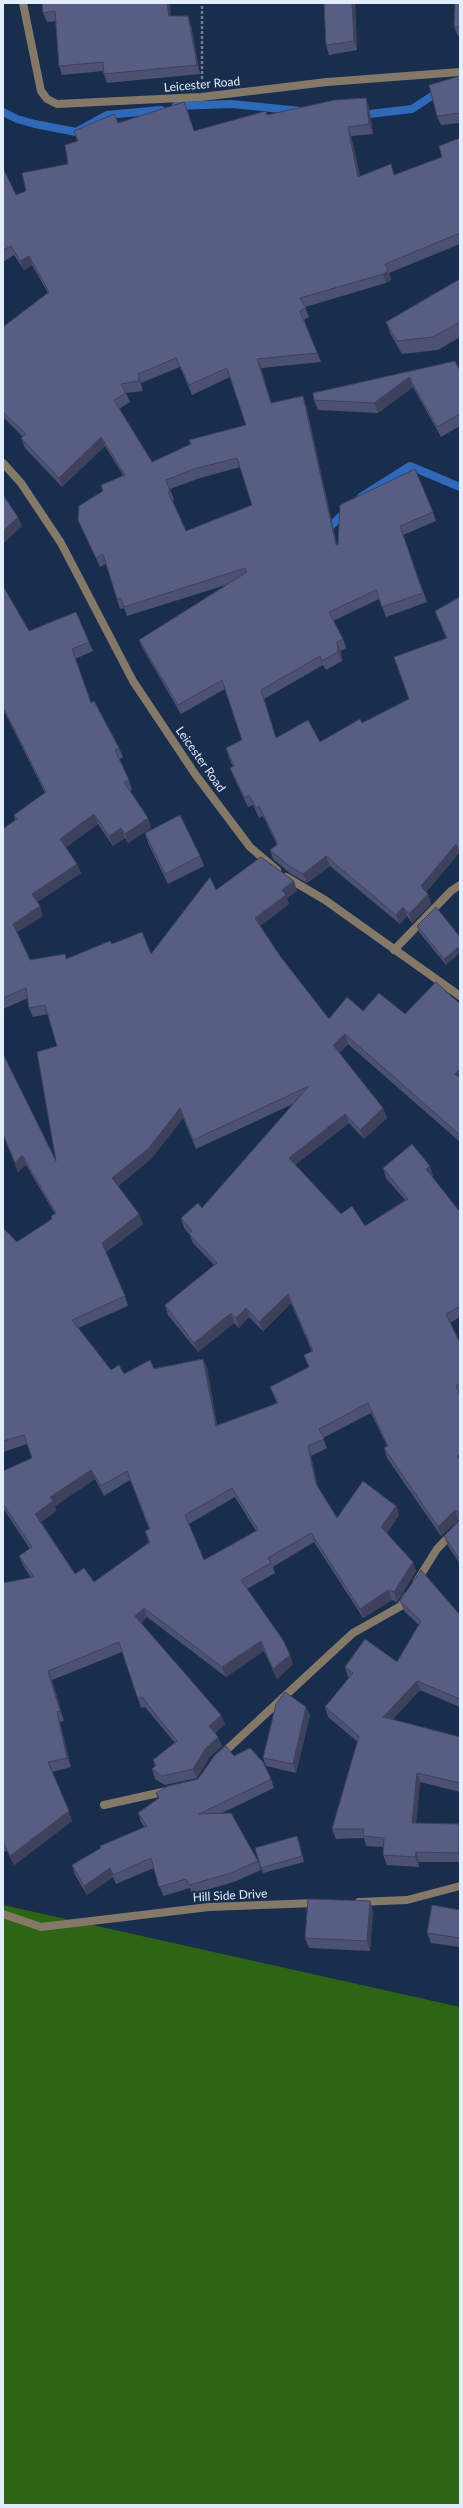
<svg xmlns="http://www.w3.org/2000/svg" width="463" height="2508" viewBox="0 0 463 2508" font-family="Lato,sans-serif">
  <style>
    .green { fill: #2d6515 }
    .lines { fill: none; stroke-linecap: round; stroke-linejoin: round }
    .stream { stroke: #3068ba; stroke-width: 8 }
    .path { stroke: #6b7c94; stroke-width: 2.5; stroke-dasharray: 3 2; stroke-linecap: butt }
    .street { stroke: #847969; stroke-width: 8 }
    .wall { fill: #4c5072; fill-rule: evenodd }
    .shaded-wall { fill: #3e415c }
    .building { fill: #585d84; stroke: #3e415c; fill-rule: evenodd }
    .labels { text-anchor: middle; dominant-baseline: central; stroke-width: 4; stroke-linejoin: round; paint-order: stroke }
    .street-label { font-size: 12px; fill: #e2edfd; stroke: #192e4c }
  </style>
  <rect width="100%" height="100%" fill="#192e4c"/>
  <path class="green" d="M3 1905 460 2007V2505H3Z"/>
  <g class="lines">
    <g class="stream">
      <path d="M176 106 232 104 300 111"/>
      <path d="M3 112 17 119 35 124 76 132 107 115 161 110"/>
      <path d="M361 115 412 109 441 90"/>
      <path d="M361 497 410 466 460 487"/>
      <path d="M325 532 347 510"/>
    </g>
    <path class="path" d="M202 79V3"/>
    <g class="street">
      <path d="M23 3 41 91 47 99 57 104 201 97 327 82 460 72"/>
      <path d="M3 463 21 483 61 543 133 681 195 774 250 847 277 870"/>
      <path d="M286 877 325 900 460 996"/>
      <path d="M394 950 451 891 460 885"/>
      <path d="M417 1581 437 1549 460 1525"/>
      <path d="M221 1755 353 1633 401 1606 407 1596"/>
      <path d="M104 1805 167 1791"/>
      <path d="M359 1902 407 1900 460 1886"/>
      <path d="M3 1914 41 1927 209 1907 317 1903"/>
    </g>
  </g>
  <g class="wall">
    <path d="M42 3 171 16 191 25 200 74 107 83 103 71 62 75 59 66 56 21 47 22 43 13Z"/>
    <path d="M355 3 357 50 329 55 326 45Z"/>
    <path d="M460 3V36H458L454 27Z"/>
    <path d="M460 76V123L441 125 437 116Z"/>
    <path d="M366 98 369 107 373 134 351 136 360 176 394 175 442 157 460 138V244L389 273 391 280 386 283 305 307 309 317 304 320 321 362 261 368 271 403 306 405 337 545 433 512 436 521 403 535 427 602 386 617 379 599 333 621 343 639 346 648 341 651 342 661 326 670 323 665 264 699 276 738 320 742 362 723 409 699 446 638 435 611 460 597V855L459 853 426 892 428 894 431 904 412 923 407 916 400 924 330 866 307 883 291 874 273 859 270 850 277 845 263 816 259 818 253 805 248 807 234 778 230 768 233 767 229 758 226 748 242 740 225 689 181 714 143 649 139 640 229 584 127 616 124 608 120 609 106 564 100 567 82 529 78 520 103 491 123 475 105 446 62 487 25 448 21 438 23 437 3 417V327L48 293 32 265 24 270 14 255 3 262V168L16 195 26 191 68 164 77 141 74 131 188 111 194 131 268 115ZM180 367 192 395 230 377 246 425 152 462 119 409 130 402 126 393 143 391 141 383ZM240 467 252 505 186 531 173 501 174 500 170 489 197 479Z"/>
    <path d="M460 279V337L438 350 402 354 391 335 386 322Z"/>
    <path d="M460 371V426L441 437 413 387 378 413 318 410 314 400 313 393Z"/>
    <path d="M3 586 29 631 89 642 93 651 75 659 91 703 119 748 123 757 119 760 129 780 132 790 129 791 148 818 151 828 128 843 125 838 113 846 98 824 66 847 77 864 81 873 37 902 43 916 17 932 30 960 67 959 112 944 151 954 216 890 297 891 287 898 289 904 260 926 280 956 329 1019 363 1011 405 1014 460 1004V1142L348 1044 339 1053 383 1108 387 1118 364 1139 349 1123 295 1165 341 1214 365 1226 405 1200 386 1178 383 1168 430 1166 433 1176 432 1177 460 1212V1317L450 1323 460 1343V1564L448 1546 444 1536 459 1520H458L441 1536 387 1458 384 1448 387 1446 371 1413 323 1438 327 1448 311 1456 318 1487 337 1518 396 1506 399 1515 387 1533 416 1571 397 1602 392 1600 363 1618 314 1542 273 1567 275 1573 247 1589 293 1664 277 1679 264 1651 226 1677 147 1617 141 1623 225 1724 215 1733 222 1746 209 1758 197 1778 165 1785 155 1779 152 1769 155 1767 153 1760 175 1743 145 1707 141 1708 122 1652 52 1680 64 1721 60 1722 71 1767 52 1772 72 1821 14 1865 7 1851 3 1852V1583L31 1578 23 1565 19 1556 30 1549 3 1508V1471L32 1458 27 1444 3 1452V1228L17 1242 52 1219 51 1216 55 1214 26 1165 18 1172 3 1134V1054L56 1161 57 1046 48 1014 33 1017 29 1008 28 998 3 1009V829L15 820 14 815 45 793 3 709ZM293 1104 202 1208 181 1218 184 1228 189 1234 193 1243 214 1265 165 1305 168 1315 198 1352 234 1323 239 1328 249 1317 263 1331 291 1303 312 1352 304 1355 309 1367 270 1387 277 1403 217 1425 207 1368 203 1359 124 1374 111 1370 78 1328 128 1306 125 1296 106 1252 143 1224 118 1186 151 1159 183 1118 196 1149ZM95 1479 104 1496 130 1480 149 1529 145 1531 149 1543 94 1582 75 1574 41 1522 56 1511 55 1506ZM235 1497 256 1531 204 1560 189 1524Z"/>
    <path d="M145 833 200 856 204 866 168 884 148 843Z"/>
    <path d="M417 926 460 937 446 965 419 932Z"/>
    <path d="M400 1601 460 1615V1707L420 1690 392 1720 460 1737V1792L420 1782 416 1823 459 1824 460 1827V1862H419V1867L387 1865 383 1855V1847L366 1846 364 1838 336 1839 332 1829 358 1742 328 1717 325 1707 349 1678 348 1677 345 1667 397 1662 419 1625 404 1611Z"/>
    <path d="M306 1707 310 1715 296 1773 266 1766 263 1758Z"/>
    <path d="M234 1756 271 1779 274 1788 222 1813 258 1861 261 1870 234 1882 192 1894 190 1888 163 1896 154 1868 116 1884 113 1877 87 1895 75 1875 72 1865 101 1848 144 1827 141 1822 138 1813 158 1799 156 1793 198 1779Z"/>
    <path d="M299 1841 304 1862 263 1873 261 1868Z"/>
    <path d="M460 1910V1947L431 1943 427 1933Z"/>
    <path d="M373 1911 370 1951 309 1948 305 1938Z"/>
  </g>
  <g class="shaded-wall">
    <path d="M167 3H170L172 26 169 16Z"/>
    <path d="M352 3H355L357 50 354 41Z"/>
    <path d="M188 16 191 25 200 74 197 65Z"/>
    <path d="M366 98 369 107 373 134 369 124Z"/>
    <path d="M348 127 351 136 362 186 358 177Z"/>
    <path d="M29 256 32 265 24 270 20 261Z"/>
    <path d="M385 264 391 280 386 283 383 274Z"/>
    <path d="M257 359 261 368 274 412 271 403Z"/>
    <path d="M138 374 141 383 143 391 139 381Z"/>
    <path d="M409 377 413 387 378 413 374 403Z"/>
    <path d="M303 396 306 405 339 554 336 545Z"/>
    <path d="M101 437 105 446 62 487 59 478Z"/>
    <path d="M18 517 22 526 3 544V531Z"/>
    <path d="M337 642 341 651 342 661 338 652Z"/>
    <path d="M94 814 98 824 64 848 60 839Z"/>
    <path d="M148 818 151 828 128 843 125 834Z"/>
    <path d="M121 828 125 838 113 846 109 836Z"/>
    <path d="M456 844 459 853 424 895 421 886Z"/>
    <path d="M326 856 330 866 307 883 303 874Z"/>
    <path d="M77 864 81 873 36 903 32 894Z"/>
    <path d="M294 881 297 891 287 898 289 904 258 928 255 918 282 890Z"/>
    <path d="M428 894 431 904 412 923 409 914Z"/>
    <path d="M40 906 43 916 16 933 13 924Z"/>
    <path d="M403 907 407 916 400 924 396 915Z"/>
    <path d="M460 946V953L446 965 444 959Z"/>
    <path d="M345 1034 348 1044 336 1055 333 1045Z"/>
    <path d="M460 1069V1082L455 1074Z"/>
    <path d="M180 1108 183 1118 151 1159 116 1188 112 1178Z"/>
    <path d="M383 1108 387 1118 364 1139 360 1130Z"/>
    <path d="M345 1114 349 1123 292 1167 289 1158Z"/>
    <path d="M22 1155 26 1165 18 1172 15 1163Z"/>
    <path d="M430 1166 433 1176 429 1179 426 1169Z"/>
    <path d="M139 1214 143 1224 105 1252 102 1243Z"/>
    <path d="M288 1294 291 1303 263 1331 259 1322Z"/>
    <path d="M246 1308 249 1317 239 1328 236 1318Z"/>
    <path d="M231 1313 234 1323 198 1352 194 1343Z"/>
    <path d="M203 1359 207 1368 219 1435 216 1426Z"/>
    <path d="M308 1446 311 1456 319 1493 316 1484Z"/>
    <path d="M460 1454V1463L457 1456Z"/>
    <path d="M91 1470 95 1479 55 1506 56 1511 39 1523 35 1514 50 1497Z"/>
    <path d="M396 1506 399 1515 385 1536 381 1527Z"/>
    <path d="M455 1510 458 1520 441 1536 438 1527Z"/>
    <path d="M413 1562 416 1571 397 1602 394 1592Z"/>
    <path d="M388 1590 392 1600 363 1618 360 1609Z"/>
    <path d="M144 1608 147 1617 139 1626 135 1616Z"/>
    <path d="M261 1641 264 1651 226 1677 222 1667Z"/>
    <path d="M290 1655 293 1664 277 1679 273 1669Z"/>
    <path d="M48 1671 52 1680 64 1721 60 1711Z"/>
    <path d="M417 1681 420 1690 386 1727 383 1717Z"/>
    <path d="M306 1707 310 1715 296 1773 293 1764Z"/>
    <path d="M57 1712 60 1722 71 1767 67 1758Z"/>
    <path d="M221 1715 225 1724 212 1735 209 1726Z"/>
    <path d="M218 1737 222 1746 209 1758 197 1778 193 1769 206 1748Z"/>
    <path d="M417 1773 420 1782 415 1833 412 1823Z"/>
    <path d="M69 1811 72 1821 14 1865 10 1856Z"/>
    <path d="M459 1824 460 1827V1856L459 1853Z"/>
    <path d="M416 1852 419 1862V1867L415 1857Z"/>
    <path d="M110 1868 113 1877 87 1895 84 1886Z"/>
    <path d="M370 1901 373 1911 370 1951 367 1941Z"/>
  </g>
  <g class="building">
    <path d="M42 3H167L169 16H188L197 65 104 74 103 62 59 66 55 11 43 13Z"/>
    <path d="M324 3H352L354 41 326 45Z"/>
    <path d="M455 3H460V27H454Z"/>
    <path d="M460 76V113L437 116 429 85Z"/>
    <path d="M366 98 369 124 348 127 358 177 391 164 394 175 442 157 439 146 460 138V233L385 264 388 271 383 274 300 298 306 308 300 311 317 353 257 359 271 403 303 396 336 545H338L340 505 415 469 433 512 400 526 423 593 382 607 376 590 329 612 343 639 337 642 338 652 322 661 320 656 261 690 276 738 308 720 320 742 360 719 362 723 409 699 394 657 447 638 435 611 460 597V854L456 844 421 886 428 894 409 914 403 907 396 915 326 856 303 874 288 865 270 850 278 844 259 806 256 808 249 795 245 798 230 768 234 766 226 748 242 740 222 680 178 705 139 640 247 572 245 568 124 607 121 598 117 599 103 554 96 558 78 520 79 506 103 491 101 485 125 475 101 437 59 478 21 438 26 434 3 412V327L49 292 29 256 20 261 11 246 3 250V168L16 195 26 191 22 173 68 164 65 145 78 141 74 131 114 114 118 123 184 102 194 131 266 111 267 115 335 100ZM176 358 189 385 227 368 246 425 189 440 191 444 152 462 114 400 126 393 121 384 139 381 138 374ZM237 458 252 505 186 531 168 492 170 491 166 480 194 469Z"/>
    <path d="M460 279V322L433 337 397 341 386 322Z"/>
    <path d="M455 361 460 371V414L437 427 409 377 374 403 314 400 313 393Z"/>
    <path d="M3 495 18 517 3 531Z"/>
    <path d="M3 586 29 631 76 612 89 642 72 649 91 703 94 701 119 748 115 750 129 780 124 782 148 818 125 834 121 828 109 836 94 814 60 839 77 864 32 894 40 906 13 924 30 960 65 954 66 959 110 941 112 944 142 932 151 954 210 877 216 890 261 857 294 881 282 890 286 895 255 918 280 956 329 1019 347 997 363 1011 379 993 405 1014 436 982 460 1004V1069L455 1074 460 1078V1135L345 1034 333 1045 383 1108 360 1130 345 1114 289 1158 341 1214 352 1206 365 1226 408 1199 383 1168 412 1144 430 1166 426 1169 460 1212V1306L446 1314 460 1343V1384L456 1386 460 1396V1454L457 1456 460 1460V1513L455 1510 438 1527 384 1448 388 1446 368 1403 319 1429 324 1439 308 1446 316 1484 337 1518 363 1481 396 1506 381 1527 413 1562 394 1592 388 1590 360 1609 311 1533 268 1558 271 1563 241 1580 283 1640 290 1655 273 1669 261 1641 222 1667 144 1608 135 1616 221 1715 209 1726 218 1737 206 1748 193 1769 162 1776 152 1769 156 1765 153 1760 177 1741 142 1697 138 1699 119 1642 48 1671 60 1711 57 1712 67 1758 48 1762 69 1811 10 1856 3 1842V1583L34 1577 19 1556 32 1547 3 1504V1471L32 1458 24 1435 3 1441V1228L17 1242 52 1219 51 1216 56 1213 22 1155 15 1163 3 1134V1054L56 1161 37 1052 57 1046 45 1005 29 1008 26 988 3 998V829L17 819 14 815 46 792 3 707ZM309 1086 202 1208 198 1203 181 1218 192 1231 189 1234 217 1263 165 1305 194 1343 231 1313 236 1318 246 1308 259 1322 288 1294 313 1351 304 1355 309 1367 270 1387 278 1403 216 1426 203 1359 154 1369 150 1360 124 1374 119 1365 111 1370 72 1320 125 1296 102 1243 139 1214 112 1178 148 1149 180 1108 193 1140ZM91 1470 101 1486 127 1471 150 1529 145 1531 150 1542 94 1582 84 1568 75 1574 35 1514 53 1501 50 1497ZM232 1488 258 1530 204 1560 185 1515Z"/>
    <path d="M180 815 200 856 165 874 145 833Z"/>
    <path d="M436 907 460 937V946L444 959 417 926Z"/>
    <path d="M460 1520V1560L444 1536Z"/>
    <path d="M421 1570 460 1615V1699L417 1681 383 1717 460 1737V1783L417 1773 412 1823 459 1824V1853L416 1852 415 1857 383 1855 384 1838 363 1836 364 1829H332L359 1736 325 1707 353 1673 345 1667 365 1639 397 1662 421 1621 400 1601Z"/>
    <path d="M285 1692 306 1707 293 1764 263 1758 276 1704Z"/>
    <path d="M226 1746 234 1756 250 1748 263 1762 271 1779 199 1814 231 1813 258 1861 231 1873 189 1885 186 1879 159 1887 151 1858 113 1875 110 1868 84 1886 72 1865 101 1848 100 1846 147 1826 138 1813 159 1798 156 1793 168 1786 198 1779 215 1755Z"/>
    <path d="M297 1836 302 1856 261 1868 255 1848Z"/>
    <path d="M308 1899 370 1901 367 1941 305 1938Z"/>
    <path d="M432 1905 460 1910V1938L427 1933Z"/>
  </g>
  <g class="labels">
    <g class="street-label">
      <text transform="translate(202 84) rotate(-5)">Leicester Road</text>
      <text transform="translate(201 759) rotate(55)">Leicester Road</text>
      <text transform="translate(230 1895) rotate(-3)">Hill Side Drive</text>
    </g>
  </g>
  <rect width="463" height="2508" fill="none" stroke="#e2edfd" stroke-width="8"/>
</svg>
